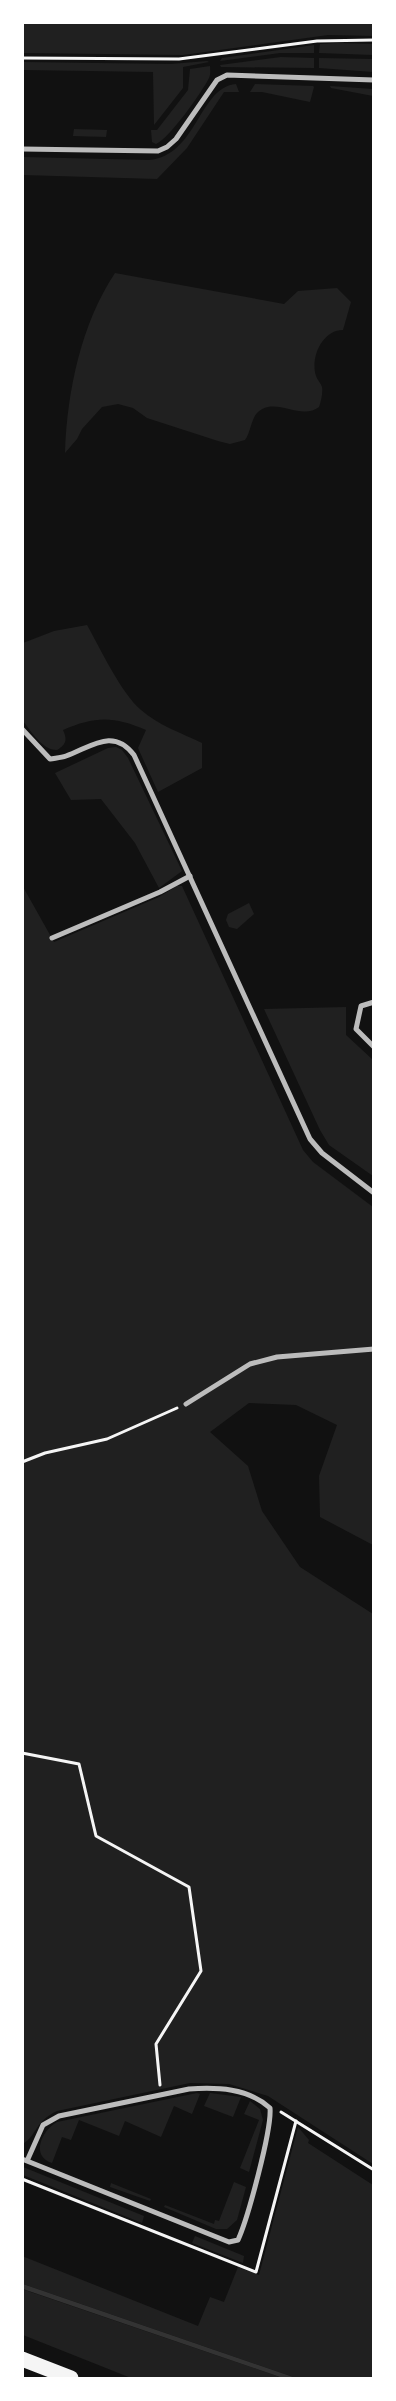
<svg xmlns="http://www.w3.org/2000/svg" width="396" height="2401" viewBox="0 0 396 2401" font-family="Montserrat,sans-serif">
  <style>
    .green { fill: #202020 }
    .water { fill: #333 }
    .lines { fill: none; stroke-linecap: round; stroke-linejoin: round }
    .path { stroke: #f5f5f5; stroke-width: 3 }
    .minor { stroke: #bcbcbc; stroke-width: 5 }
    .motorway { stroke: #f5f5f5; stroke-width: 15 }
  </style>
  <rect width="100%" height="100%" fill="#111"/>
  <g class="green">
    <path d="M23 22H373L374 36 328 35 183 55 23 53Z"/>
    <path d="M338 43 373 44V55L319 53 320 44Z"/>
    <path d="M314 45V53H280L220 61 222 58Z"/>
    <path d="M281 57 314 58V68L221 67 220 65Z"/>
    <path d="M319 58 373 59V72L319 68Z"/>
    <path d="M207 61 209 62 183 67V88L154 125 153 72 23 70V62L171 64Z"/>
    <path d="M210 66C210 70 211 74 209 78 202 92 169 139 156 144L152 142 151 130H157L188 90 190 69Z"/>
    <path d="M236 84 239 92H224L187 148 157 179 23 175V157L149 160C197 156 199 87 236 84Z"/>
    <path d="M255 84 313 86 314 87 310 102 262 92H250Z"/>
    <path d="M330 86 373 89V96L331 88Z"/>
    <path d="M74 129 107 130 106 137 73 136Z"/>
    <path d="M115 273 284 304 298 291 337 288 351 302 343 330C322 330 310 358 316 376 317 380 321 383 322 387 323 393 321 401 319 407 301 421 275 396 258 412 251 418 251 432 245 440L230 444 218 441 147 418 133 408 118 404 102 407 82 429 77 439 65 453C67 392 81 324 115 273Z"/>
    <path d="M87 625C100 648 121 693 141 710 158 725 181 733 202 743V768L158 792 138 748 146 730C114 716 95 716 63 730 67 739 67 744 57 750 42 750 31 731 23 721V643L54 631Z"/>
    <path d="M116 747 122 750 128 758 182 871 159 888 135 843 101 799 71 800 55 773 108 748Z"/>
    <path d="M22 885 54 942 159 897 177 886H182L303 1150 313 1162 373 1207V1545L320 1517 319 1476 337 1425 296 1405 249 1403 210 1432 248 1466 262 1511 300 1567 373 1614V2164L268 2096 229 2084 190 2083 57 2111C34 2122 38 2134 23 2144Z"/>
    <path d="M249 903 254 914 237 929 229 927 226 920 228 914Z"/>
    <path d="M346 1007V1035L373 1060V1176L329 1145 320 1130 264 1009Z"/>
    <path d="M197 2093 200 2094 192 2114 174 2106 161 2137 125 2121 119 2136 79 2120 71 2140 62 2137 52 2163C30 2156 42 2130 57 2122Z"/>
    <path d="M210 2093 241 2097 233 2117 204 2106Z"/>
    <path d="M250 2101 260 2109 263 2120 249 2172 240 2168 259 2120 244 2114Z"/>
    <path d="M298 2127 309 2140 308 2143 373 2185V2378H296L23 2284 22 2256 198 2326 210 2297 224 2302 238 2267 259 2275Z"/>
    <path d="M23 2167 144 2216 142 2223 23 2175Z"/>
    <path d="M234 2182 246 2187 237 2220 227 2229H216L164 2207 165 2205 214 2224 215 2220 219 2221Z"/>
    <path d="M111 2183 151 2199 150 2201 110 2187Z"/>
    <path d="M195 2236 244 2256 243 2263 192 2243Z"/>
    <path d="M22 2289 283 2378H131L23 2335Z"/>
  </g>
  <path class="water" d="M23 2284 296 2378H283L23 2289Z"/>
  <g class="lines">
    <g class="path">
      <path d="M22 58 179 59 317 41 374 40"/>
      <path d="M22 1462 45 1453 107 1439 177 1408"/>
      <path d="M22 1753 79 1764 96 1836 189 1887 201 1971 156 2044 160 2085"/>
      <path d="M281 2112 374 2170"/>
      <path d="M22 2179 256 2272 296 2121"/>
    </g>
    <g class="minor">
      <path d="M22 149 158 151 167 147 176 139 217 80 227 75 374 80"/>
      <path d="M22 729 50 759C55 758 61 758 66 756 91 747 113 727 134 755L310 1139 322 1153 374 1193"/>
      <path d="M52 938 160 892 190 876"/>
      <path d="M374 1002 361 1006 356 1029 374 1047"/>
      <path d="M186 1404 250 1364 277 1357 374 1349"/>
      <path d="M22 2159 229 2242 238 2240C248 2218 272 2129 270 2108 248 2088 217 2087 189 2089L59 2116 43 2125 27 2161"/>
    </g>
    <path class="motorway" d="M22 2359 71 2378"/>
  </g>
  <rect width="396" height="2401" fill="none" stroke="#ffffff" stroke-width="48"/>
</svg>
